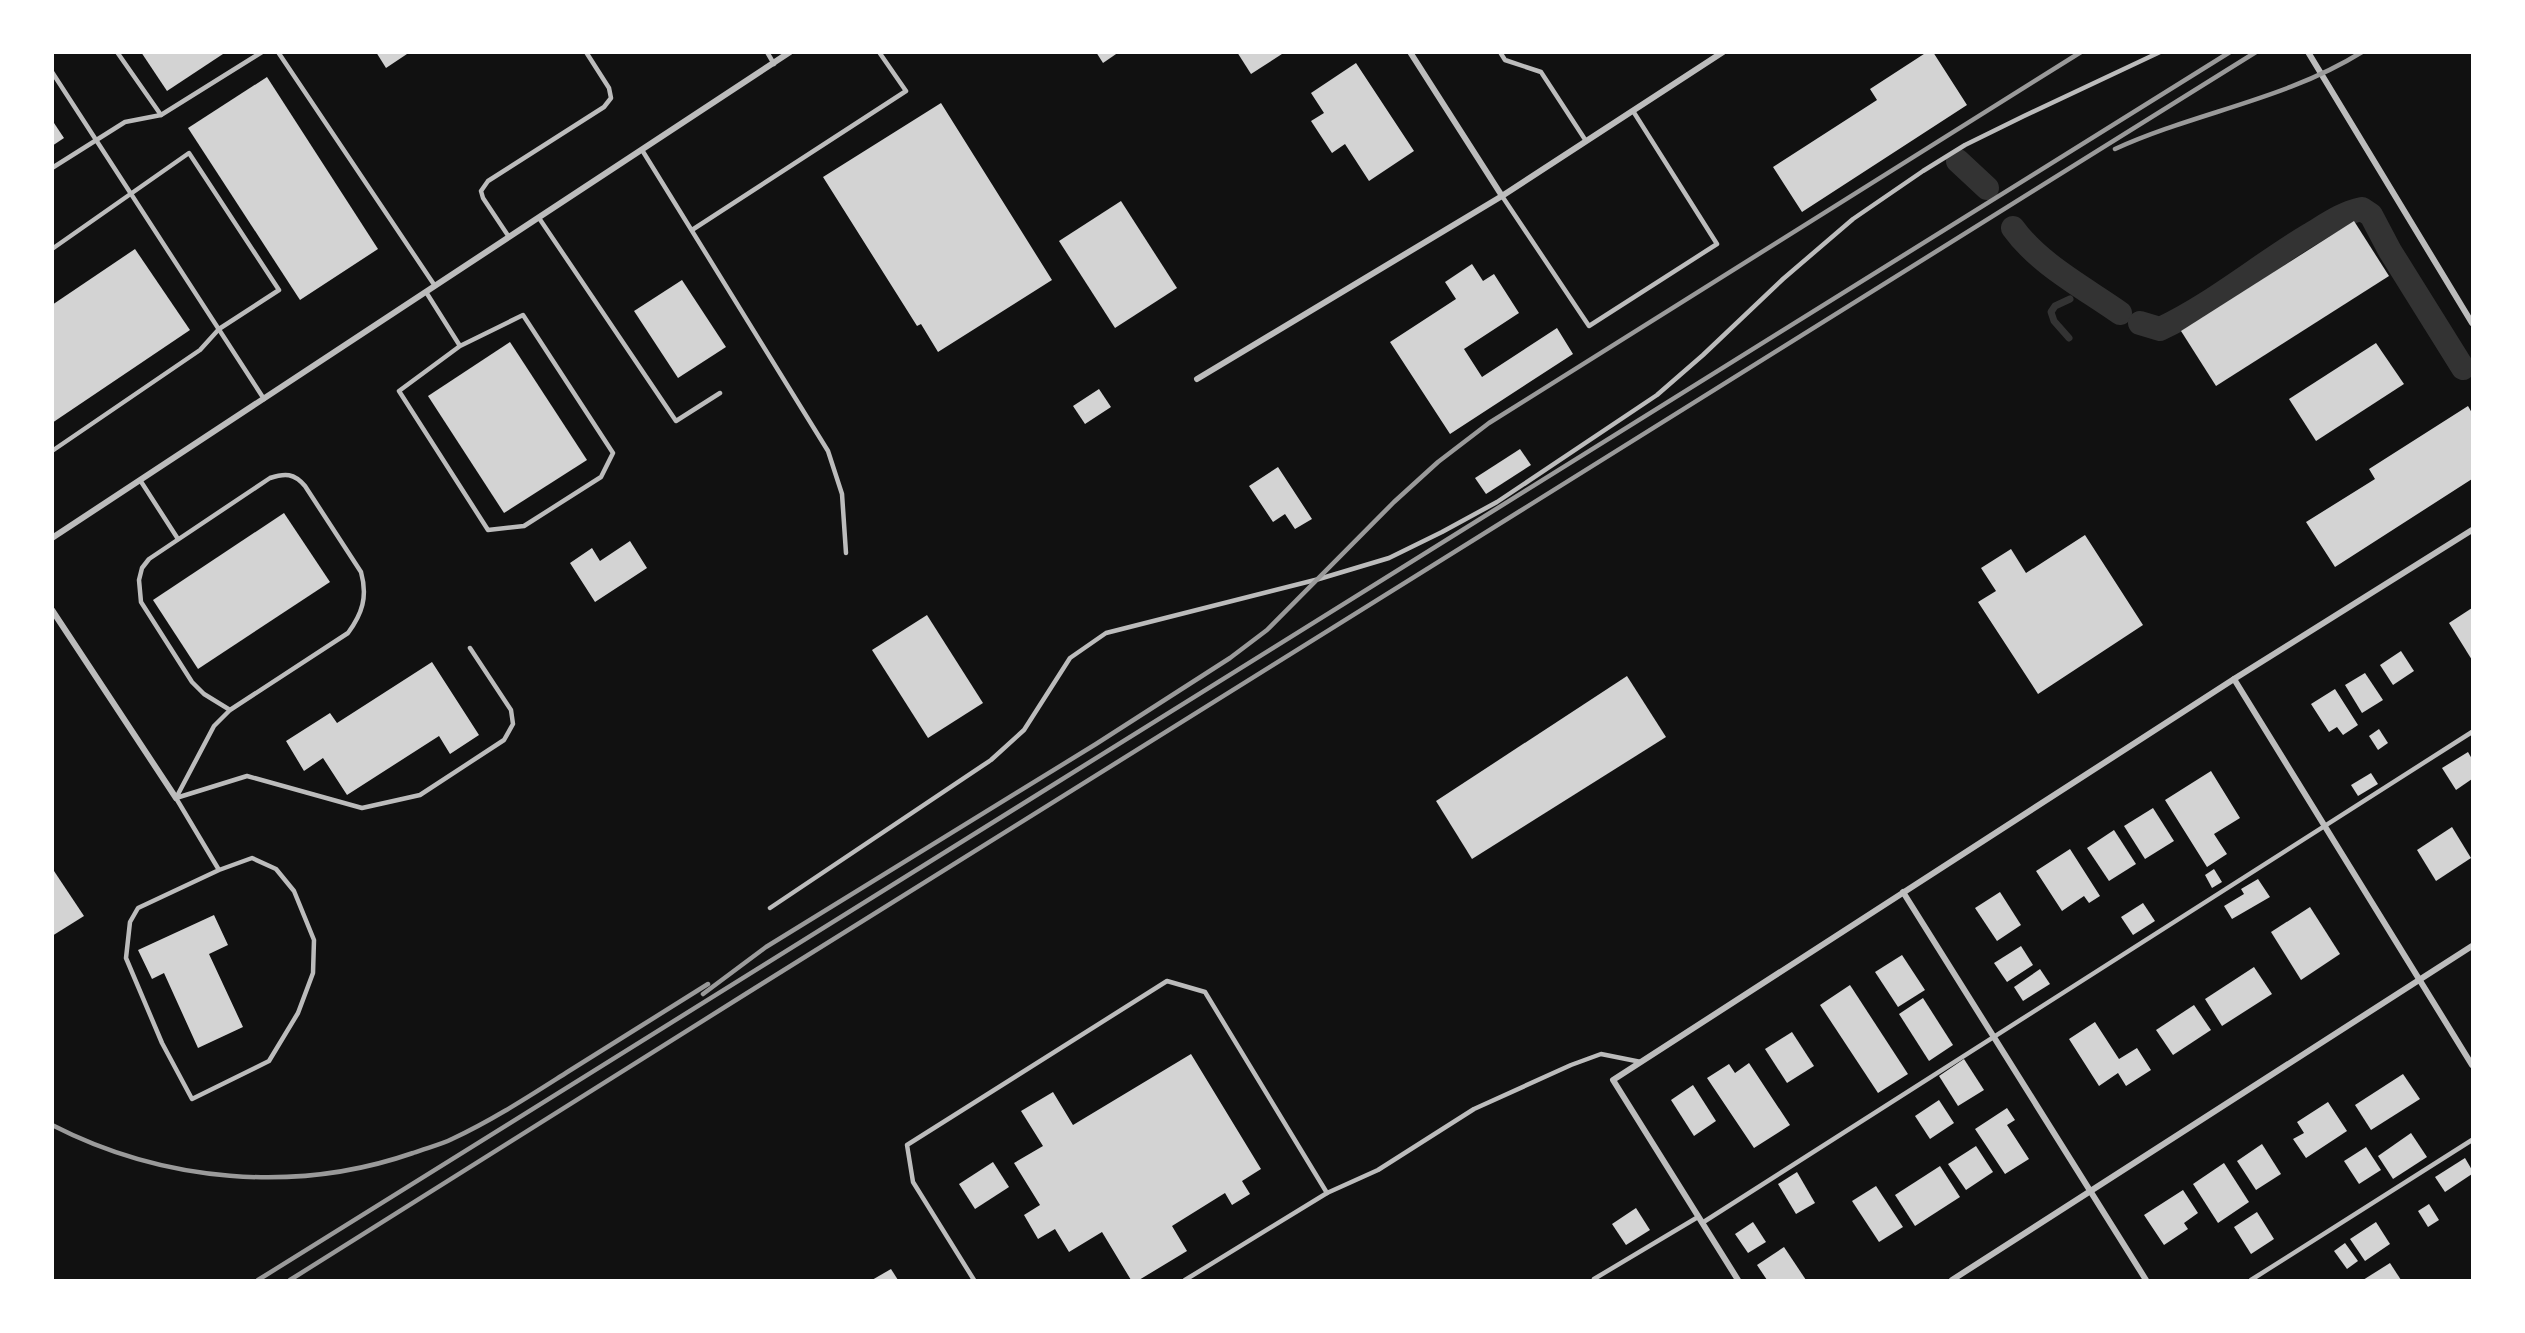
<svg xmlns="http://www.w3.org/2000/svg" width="2525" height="1333" viewBox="0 0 2525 1333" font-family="'Libre Baskerville',serif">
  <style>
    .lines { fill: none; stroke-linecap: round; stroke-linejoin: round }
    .stream { stroke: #333; stroke-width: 7 }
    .canal { stroke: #333; stroke-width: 24 }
    .building { fill: #d3d3d3 }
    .service { stroke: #bcbcbc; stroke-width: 4.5 }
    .minor { stroke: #bcbcbc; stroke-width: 6 }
    .rail { stroke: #9a9a9a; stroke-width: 4.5 }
  </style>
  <rect width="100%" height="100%" fill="#111"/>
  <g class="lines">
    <path class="stream" d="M2069 338 2054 321 2051 312 2055 306 2070 299"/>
    <g class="canal">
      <path d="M1958 161 1987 188"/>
      <path d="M2013 228C2039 264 2083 287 2120 313"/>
      <path d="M2140 323 2160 329C2213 304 2259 265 2309 235 2326 225 2342 213 2362 209L2371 215 2390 251 2463 368"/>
    </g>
  </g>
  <g class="building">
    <path d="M141 52H226L167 91Z"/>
    <path d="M376 52H410L386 68Z"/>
    <path d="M1096 52H1119L1103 63Z"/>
    <path d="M1237 52H1285L1251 74Z"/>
    <path d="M1927 52H1933L1967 105 1802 212 1773 167 1877 100 1870 89Z"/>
    <path d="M1356 63 1414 151 1369 181 1345 144 1332 153 1311 121 1324 113 1311 93Z"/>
    <path d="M267 77 378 249 300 300 188 128Z"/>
    <path d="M941 103 1052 280 938 352 921 324 917 326 823 177Z"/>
    <path d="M52 120 64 138 52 146Z"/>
    <path d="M1121 201 1177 288 1115 328 1059 241Z"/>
    <path d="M2354 221 2389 276 2216 386 2181 331Z"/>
    <path d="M135 249 190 330 52 423V305Z"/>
    <path d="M1472 264 1483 281 1494 274 1519 313 1464 349 1482 377 1557 328 1573 354 1450 434 1390 342 1456 299 1445 282Z"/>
    <path d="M682 280 726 347 678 378 634 311Z"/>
    <path d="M510 342 587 460 504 513 428 396Z"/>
    <path d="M2376 343 2404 384 2316 441 2289 399Z"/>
    <path d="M1099 389 1111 407 1085 424 1073 406Z"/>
    <path d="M2468 406 2472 413V479L2335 567 2306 522 2375 479 2369 469Z"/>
    <path d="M1520 449 1531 465 1486 494 1475 478Z"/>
    <path d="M1278 467 1312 519 1295 529 1285 514 1273 522 1249 486Z"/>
    <path d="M284 513 330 582 198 669 153 600Z"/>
    <path d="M2085 535 2143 625 2038 694 1978 602 1996 591 1981 568 2011 549 2026 573Z"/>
    <path d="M630 541 647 568 595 602 570 563 592 548 600 561Z"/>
    <path d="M2472 608V660L2449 623Z"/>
    <path d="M927 615 983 703 928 738 872 650Z"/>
    <path d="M2401 651 2414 671 2393 685 2380 665Z"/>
    <path d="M432 662 479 735 450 754 439 736 347 795 323 758 304 771 286 741 330 713 337 723Z"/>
    <path d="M2365 673 2383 700 2362 713 2345 685Z"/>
    <path d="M1627 676 1666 737 1472 859 1436 801Z"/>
    <path d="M2335 689 2358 725 2343 735 2337 727 2329 732 2311 704Z"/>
    <path d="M2379 729 2388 743 2378 750 2369 736Z"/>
    <path d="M2468 752 2472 759V779L2456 790 2442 768Z"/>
    <path d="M2211 771 2240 818 2214 834 2227 854 2207 867 2165 800Z"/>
    <path d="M2371 773 2378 784 2358 796 2351 785Z"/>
    <path d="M2153 808 2174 841 2145 859 2124 826Z"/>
    <path d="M2452 827 2471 858 2436 881 2417 850Z"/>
    <path d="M2114 830 2136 864 2109 881 2087 848Z"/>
    <path d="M2070 849 2100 896 2089 903 2084 896 2062 911 2036 871Z"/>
    <path d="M52 868 84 916 52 936Z"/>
    <path d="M2214 869 2222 882 2212 888 2205 875Z"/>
    <path d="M2258 879 2270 897 2232 919 2224 906 2244 894 2241 889Z"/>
    <path d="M2000 892 2021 925 1997 941 1975 908Z"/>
    <path d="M2143 903 2155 921 2133 935 2121 917Z"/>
    <path d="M2310 907 2340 954 2301 980 2271 932Z"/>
    <path d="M214 915 228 945 209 954 243 1027 198 1048 164 973 152 979 138 950Z"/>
    <path d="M2021 946 2033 965 2007 982 1994 963Z"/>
    <path d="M1902 955 1925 990 1898 1007 1875 972Z"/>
    <path d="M2254 967 2272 994 2222 1026 2205 999Z"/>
    <path d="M2040 969 2050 984 2023 1001 2014 987Z"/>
    <path d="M1850 985 1908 1074 1878 1093 1820 1005Z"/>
    <path d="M1923 998 1953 1045 1929 1061 1899 1014Z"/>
    <path d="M2194 1005 2211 1030 2173 1055 2156 1030Z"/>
    <path d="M2095 1022 2119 1059 2137 1048 2151 1070 2126 1086 2118 1073 2099 1086 2069 1039Z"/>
    <path d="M1792 1032 1814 1066 1787 1083 1765 1049Z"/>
    <path d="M1191 1054 1261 1169 1242 1181 1250 1194 1232 1205 1225 1193 1172 1226 1187 1251 1139 1280H1131L1102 1232 1069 1252 1055 1229 1038 1239 1024 1215 1040 1205 1014 1163 1043 1146 1021 1111 1053 1092 1073 1125Z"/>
    <path d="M1964 1059 1984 1090 1958 1106 1939 1076Z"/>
    <path d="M1749 1063 1790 1125 1754 1148 1707 1078 1729 1064 1735 1073Z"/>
    <path d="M2403 1074 2420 1099 2371 1130 2355 1105Z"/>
    <path d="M1693 1085 1716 1121 1694 1136 1671 1100Z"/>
    <path d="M1939 1100 1954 1123 1930 1139 1915 1116Z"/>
    <path d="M2328 1102 2347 1131 2306 1158 2293 1139 2304 1133 2297 1122Z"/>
    <path d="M2007 1108 2015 1120 2007 1125 2029 1159 2005 1174 1975 1129Z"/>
    <path d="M2411 1133 2427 1157 2393 1179 2378 1156Z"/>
    <path d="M2262 1144 2281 1174 2256 1190 2237 1161Z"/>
    <path d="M1976 1146 1993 1172 1966 1190 1948 1164Z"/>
    <path d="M2366 1147 2381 1170 2359 1184 2344 1161Z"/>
    <path d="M2465 1158 2472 1170V1174L2445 1192 2435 1177Z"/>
    <path d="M993 1162 1009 1187 975 1209 959 1184Z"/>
    <path d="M2224 1163 2249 1202 2218 1223 2193 1184Z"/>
    <path d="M1940 1166 1960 1197 1915 1226 1895 1195Z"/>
    <path d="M1797 1172 1815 1203 1796 1214 1778 1184Z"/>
    <path d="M1876 1186 1903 1227 1879 1242 1852 1201Z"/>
    <path d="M2183 1190 2198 1213 2184 1223 2188 1229 2164 1245 2144 1215Z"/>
    <path d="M2429 1204 2439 1220 2428 1227 2418 1211Z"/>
    <path d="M1636 1208 1650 1230 1626 1245 1612 1224Z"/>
    <path d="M2257 1212 2274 1239 2251 1254 2234 1227Z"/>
    <path d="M1753 1222 1766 1242 1748 1253 1735 1234Z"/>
    <path d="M2376 1222 2390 1244 2365 1261 2350 1239Z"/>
    <path d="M2345 1243 2358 1261 2347 1269 2334 1251Z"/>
    <path d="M1784 1247 1806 1280H1767L1757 1265Z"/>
    <path d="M2390 1263 2401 1280H2363Z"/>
    <path d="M891 1269 898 1280H872Z"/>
  </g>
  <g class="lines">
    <g class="service">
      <path d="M117 52 161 115"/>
      <path d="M278 52 435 286"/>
      <path d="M767 52 774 64"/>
      <path d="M1500 52 1505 60 1541 72 1586 141"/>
      <path d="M52 72 264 399"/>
      <path d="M642 150 828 451 842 494 846 553"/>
      <path d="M52 168 125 122 161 115 262 52"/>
      <path d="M1502 196 1589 326 1717 244 1633 111"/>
      <path d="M539 218 676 421 720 393"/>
      <path d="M692 230 906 91 879 52"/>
      <path d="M509 237 483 198 481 191 488 181 604 107 611 98 609 88 586 52"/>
      <path d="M52 249 189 153 279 290 219 329 200 350 52 451"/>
      <path d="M426 292 460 346 399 391 488 530 524 526 601 477 613 453 523 315 460 346"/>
      <path d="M140 480 178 539"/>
      <path d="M176 798 214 726 230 710 348 633C362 614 368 597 361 572L305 486C294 473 285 473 270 478L149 559 142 568 139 580 141 602 192 682 204 694 230 710"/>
      <path d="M176 798 219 870 138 908 130 922 126 958 162 1043 192 1099 269 1061 298 1013 313 973 314 940 294 891 276 869 252 858 219 870"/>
      <path d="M176 798 247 776 362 808 420 795 504 740 513 724 511 710 470 648"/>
      <path d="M770 908 991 760 1024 730 1070 658 1106 633 1319 579 1389 558 1442 532 1497 502 1657 395 1703 355 1783 279 1853 219 1923 171 1965 145 2024 116 2160 52"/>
      <path d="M1702 1223 2472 732"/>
      <path d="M1594 1279 1698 1217"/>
      <path d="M974 1280 913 1182 907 1145 1167 981 1205 992 1327 1193"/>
      <path d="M1185 1280 1327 1193 1378 1170 1474 1109 1571 1065 1601 1054 1641 1062"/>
      <path d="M2251 1280 2472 1140"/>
    </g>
    <g class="minor">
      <path d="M1410 52 1502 196"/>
      <path d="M2308 52 2472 323"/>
      <path d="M1197 379 1502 196 1723 52"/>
      <path d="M52 538 790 52"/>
      <path d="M52 610 176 798"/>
      <path d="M2234 679 2472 1065"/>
      <path d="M1903 892 2146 1280"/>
      <path d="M1738 1280 1613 1080 2234 679 2472 530"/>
      <path d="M1952 1280 2472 946"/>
    </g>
    <g class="rail">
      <path d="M2115 149C2196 112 2285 100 2362 52"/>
      <path d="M703 994 766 947 1096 744 1230 658 1267 630 1394 502 1438 462 1489 423 2081 52"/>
      <path d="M52 1125C163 1182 295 1194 413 1153 426 1148 440 1145 452 1139 493 1120 531 1095 569 1071 615 1042 662 1013 708 984"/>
      <path d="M258 1280 2230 52"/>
      <path d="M290 1280 744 995 2256 52"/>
    </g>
  </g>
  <rect width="2525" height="1333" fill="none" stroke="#ffffff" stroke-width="108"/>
</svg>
